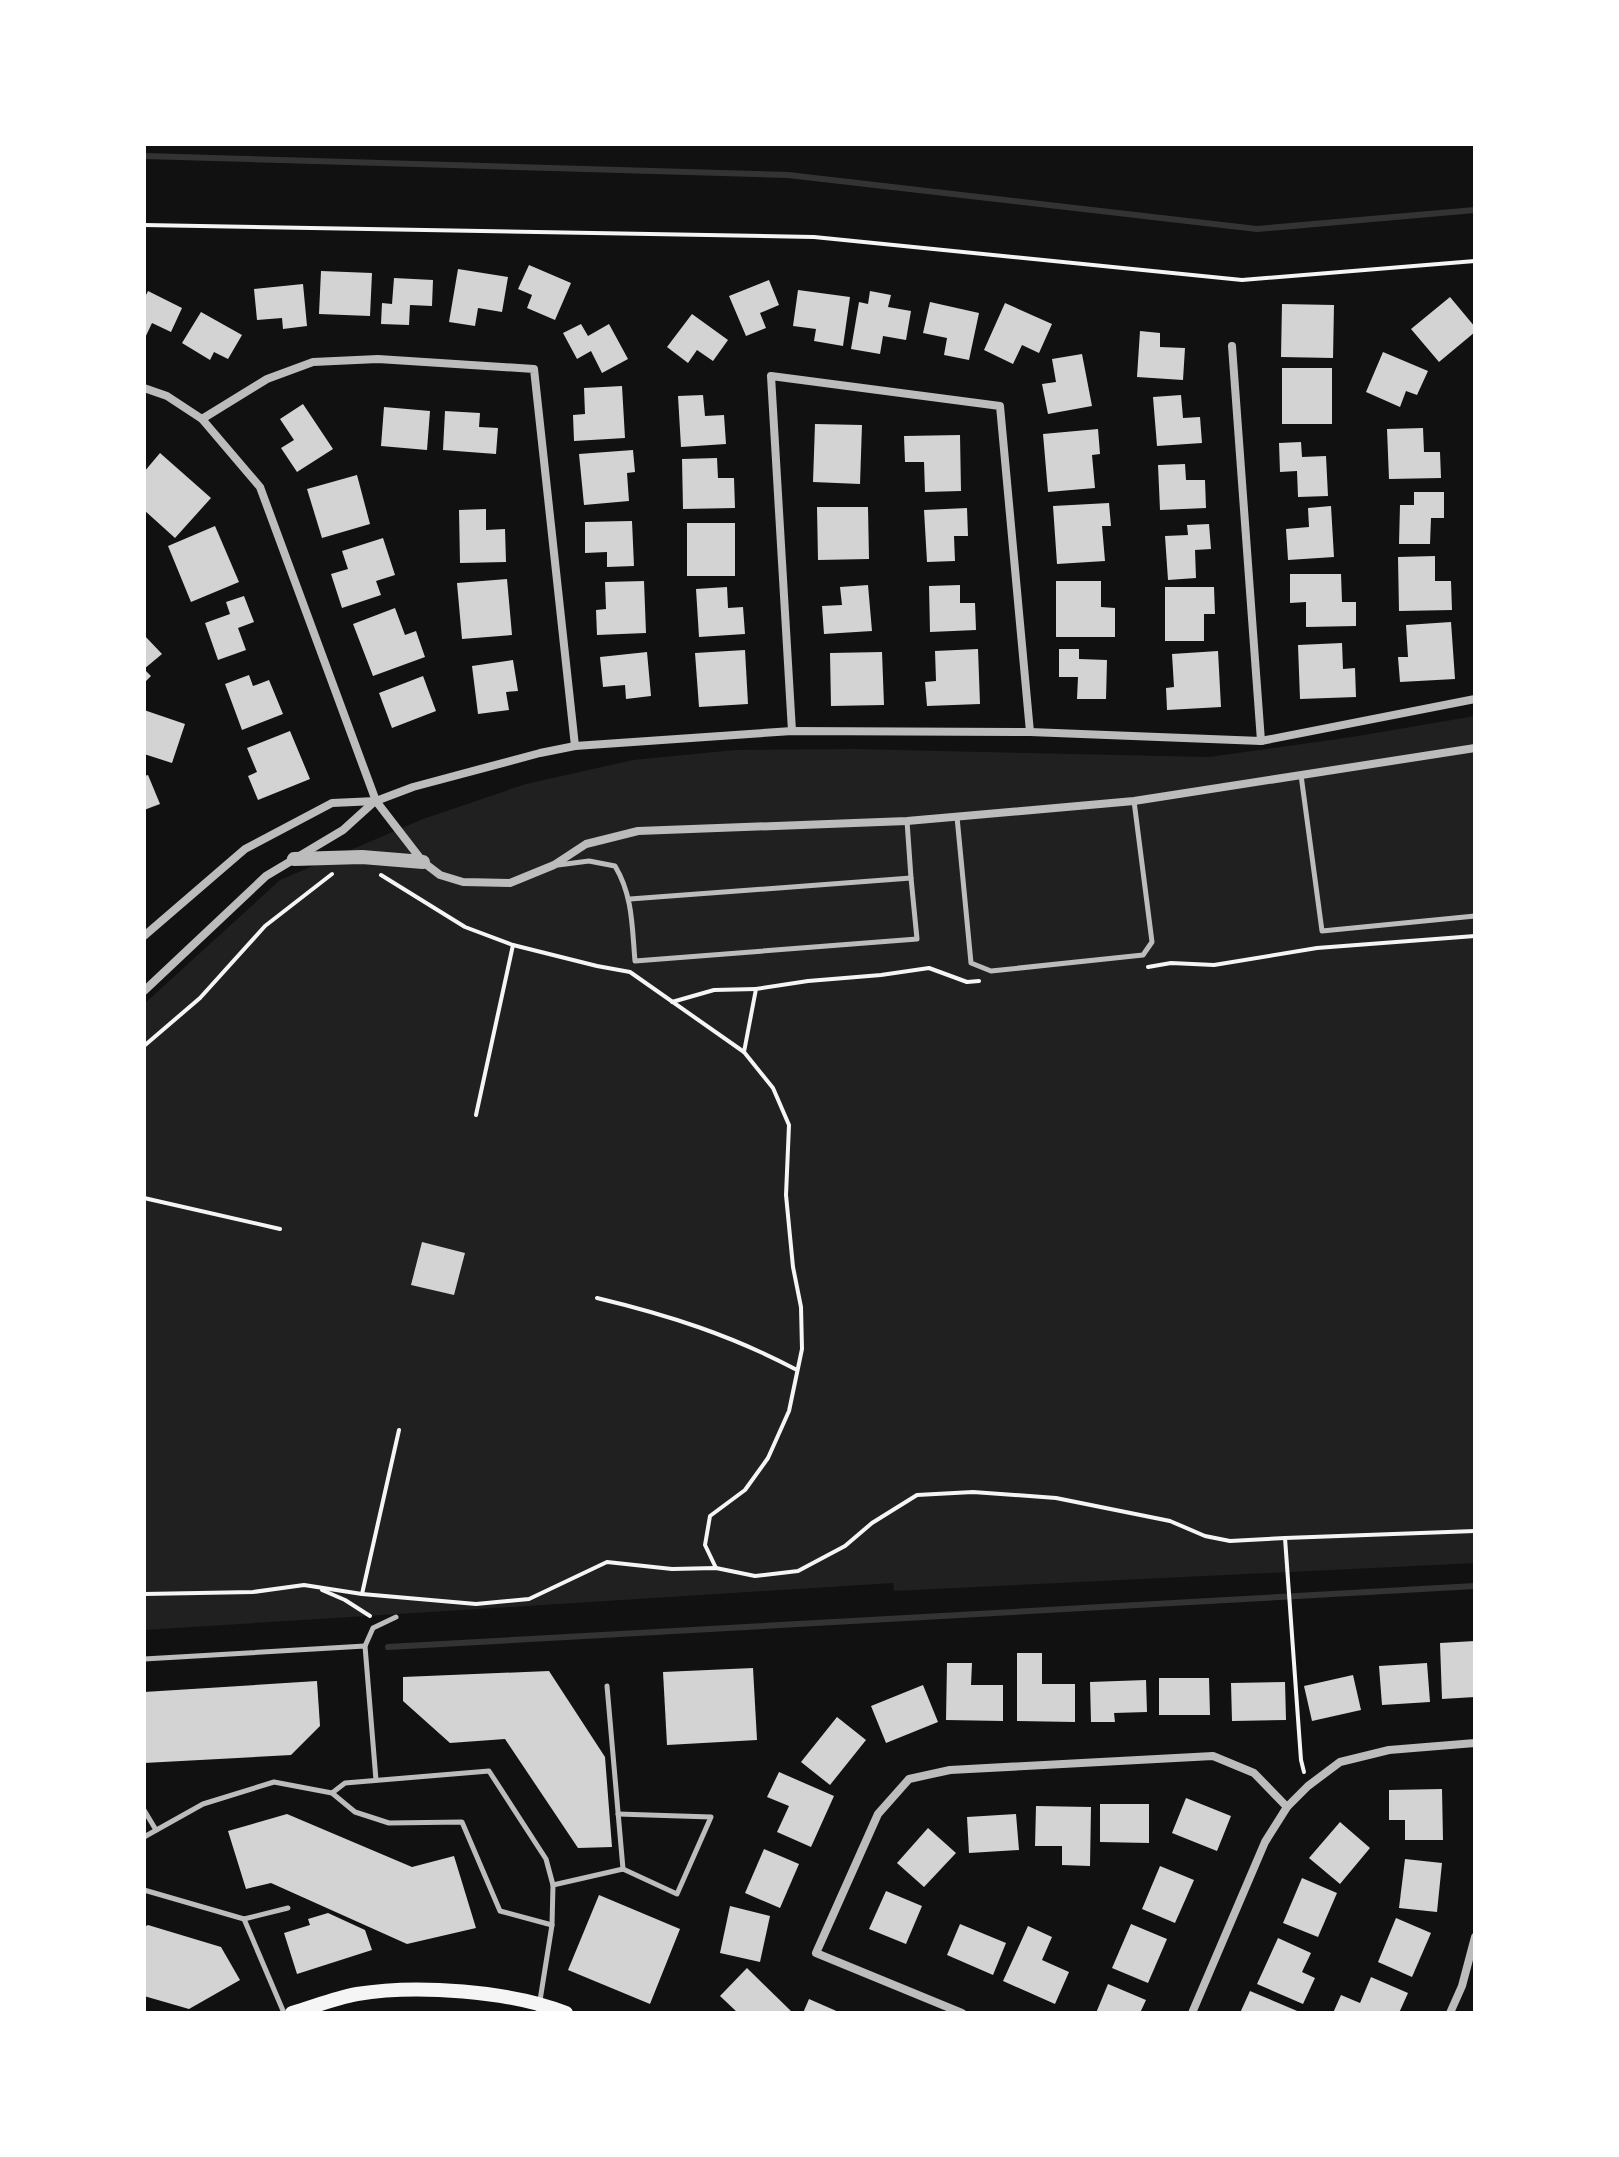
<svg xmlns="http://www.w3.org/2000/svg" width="1619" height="2157" viewBox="0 0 1619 2157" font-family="'Varela Round',sans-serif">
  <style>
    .green { fill: #202020 }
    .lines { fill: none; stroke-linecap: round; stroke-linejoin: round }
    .stream { stroke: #333; stroke-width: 6 }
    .building { fill: #d3d3d3 }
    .path { stroke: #f5f5f5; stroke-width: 4 }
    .service { stroke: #bcbcbc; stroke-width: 5 }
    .minor { stroke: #bcbcbc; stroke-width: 8 }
    .tertiary { stroke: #bcbcbc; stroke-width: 14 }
    .secondary { stroke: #f5f5f5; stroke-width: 14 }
  </style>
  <rect width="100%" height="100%" fill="#111"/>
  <path class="green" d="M1475 716V1563L894 1591 893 1583 144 1630V1004L280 880 423 819 526 784 633 760 735 750 854 749 1209 757 1352 737Z"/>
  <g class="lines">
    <g class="stream">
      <path d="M144 156 788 175 1257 229 1475 210"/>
      <path d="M388 1647 1475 1586"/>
    </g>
  </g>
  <g class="building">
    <path d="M529 265 571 283 555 320 527 308 532 295 518 289Z"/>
    <path d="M458 269 508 277 502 312 478 308 475 326 449 322Z"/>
    <path d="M321 271 372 273 370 316 319 314Z"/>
    <path d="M394 278 433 280 432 306 410 305 409 325 381 324 382 303 392 304Z"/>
    <path d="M769 280 779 305 760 313 766 328 746 336 729 296Z"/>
    <path d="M303 284 307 326 283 329 282 318 257 320 254 289Z"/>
    <path d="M798 290 850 297 843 346 814 341 816 329 793 326Z"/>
    <path d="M148 291 182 308 171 332 152 323 144 340V299Z"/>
    <path d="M870 291 891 295 888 307 911 311 906 340 883 336 880 354 851 349 859 302 868 304Z"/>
    <path d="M1450 297 1475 327V332L1439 362 1411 329Z"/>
    <path d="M930 302 979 313 969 360 944 355 947 338 923 333Z"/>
    <path d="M1005 303 1052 324 1039 353 1022 345 1013 364 984 350Z"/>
    <path d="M1282 304 1334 305 1333 358 1281 357Z"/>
    <path d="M201 312 242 335 228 359 214 352 210 360 182 343Z"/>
    <path d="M692 314 728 340 713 361 697 350 688 363 667 347Z"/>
    <path d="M581 324 588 336 609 324 628 359 602 373 591 351 577 359 563 333Z"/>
    <path d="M1140 331 1160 333V347L1185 348 1183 380 1137 377Z"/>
    <path d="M1383 352 1428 371 1417 395 1406 391 1400 407 1366 392Z"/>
    <path d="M1082 354 1092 406 1048 414 1042 384 1056 382 1052 359Z"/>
    <rect x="1282" y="368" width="50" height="56"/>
    <path d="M622 386 625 438 574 441 573 415 585 414 584 388Z"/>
    <path d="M703 395 705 416 724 415 726 444 681 447 678 396Z"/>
    <path d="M1181 395 1183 418 1200 417 1202 443 1157 446 1153 397Z"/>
    <path d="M303 404 333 449 297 472 281 448 294 440 280 419Z"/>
    <path d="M384 407 430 411 427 450 381 446Z"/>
    <path d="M445 411 480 413 479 427 498 428 496 454 443 450Z"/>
    <path d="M815 424 862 425 860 484 813 482Z"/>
    <path d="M1423 428 1424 452H1440L1441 478 1389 479 1387 429Z"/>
    <path d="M1098 429 1100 454 1092 455 1095 488 1048 492 1043 434Z"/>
    <path d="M960 435 961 491 925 492 924 462H905L904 436Z"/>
    <path d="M1301 442 1302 457 1326 456 1328 496 1298 497 1297 471 1280 472 1279 443Z"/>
    <path d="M633 450 635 472 627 473 629 501 584 505 579 454Z"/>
    <path d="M160 453 211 498 175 538 144 510V472Z"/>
    <path d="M717 458 718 478H734L735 508 683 509 682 459Z"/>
    <path d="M1185 464 1186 480H1205L1206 508 1160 510 1158 465Z"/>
    <path d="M357 475 370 524 322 538 307 489Z"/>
    <path d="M1414 492H1444V518H1431L1430 544H1399L1400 505H1414Z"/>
    <path d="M1109 503 1111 526H1102L1105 561 1057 564 1053 506Z"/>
    <path d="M1331 506 1334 557 1288 560 1286 529 1309 527 1308 508Z"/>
    <path d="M817 507H868L869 559 818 560Z"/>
    <path d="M967 508 968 536H954L955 561 927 562 924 510Z"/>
    <path d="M486 509V530L505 529 506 562 460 563 459 510Z"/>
    <path d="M632 521 634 566 607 567V552L585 553V522Z"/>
    <rect x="687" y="523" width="48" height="53"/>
    <path d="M1209 524 1211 549 1195 550 1196 578 1168 580 1165 536 1188 535 1187 525Z"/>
    <path d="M215 526 239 582 191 602 168 546Z"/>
    <path d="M383 538 395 575 376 581 381 595 342 608 331 574 348 569 342 551Z"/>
    <path d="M1435 556V581H1451L1452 610 1399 611 1398 557Z"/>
    <path d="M1290 574H1341L1342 602H1356V626L1306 627V602L1290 603Z"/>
    <path d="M507 579 512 635 462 639 457 583Z"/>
    <path d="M644 581 646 633 597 635 596 610 606 609 605 582Z"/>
    <path d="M1056 581H1101V607L1115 608V637H1056Z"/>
    <path d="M868 585 872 631 824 634 822 606 842 605 840 587Z"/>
    <path d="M960 585V603H975L976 630 930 632 929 586Z"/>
    <path d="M727 587 728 608 743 607 745 634 699 637 696 589Z"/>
    <path d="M1165 587H1214L1215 614H1204V641H1165Z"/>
    <path d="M244 596 254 622 238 628 246 650 218 660 205 623 230 614 226 602Z"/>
    <path d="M395 608 405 635 416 631 425 657 373 676 353 624Z"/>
    <path d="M1451 622 1455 679 1400 682 1398 657H1408L1406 625Z"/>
    <path d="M144 635 162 654 144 669 151 676 144 683Z"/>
    <path d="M1342 643 1343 669 1355 668 1356 697 1300 699 1298 645Z"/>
    <path d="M978 649 980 704 927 706 925 682 936 681 935 651Z"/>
    <path d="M1059 649H1079V659L1107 660 1106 699H1077L1078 677H1059Z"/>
    <path d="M745 650 748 704 699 707 695 653Z"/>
    <path d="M1218 651 1221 707 1167 710 1166 688 1174 687 1172 654Z"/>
    <path d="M647 652 651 696 626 699 625 685 603 687 600 657Z"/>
    <path d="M882 652 884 705 831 706 830 653Z"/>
    <path d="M513 660 518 691 506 692 509 710 478 714 472 666Z"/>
    <path d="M249 675 253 686 269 680 283 714 242 730 225 684Z"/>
    <path d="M423 676 436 711 392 728 379 693Z"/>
    <path d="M144 710 185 724 172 763 144 754Z"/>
    <path d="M290 731 310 779 258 800 248 776 257 772 247 748Z"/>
    <path d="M148 775 160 804 144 810V776Z"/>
    <path d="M422 1242 465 1253 454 1295 411 1285Z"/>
    <path d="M1475 1641V1697L1442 1699 1440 1643Z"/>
    <path d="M1017 1653H1042V1684H1075V1722L1017 1721Z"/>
    <path d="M947 1663H972L971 1685H1003V1721L946 1720Z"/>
    <path d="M1427 1663 1430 1702 1382 1705 1379 1666Z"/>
    <path d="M753 1668 757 1740 667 1745 663 1672Z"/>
    <path d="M549 1671 605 1757 612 1847 578 1848 505 1739 450 1743 403 1701V1677Z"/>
    <path d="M1353 1675 1361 1710 1312 1721 1304 1686Z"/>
    <path d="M1159 1678H1209L1210 1715H1159Z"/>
    <path d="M1146 1680 1147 1712 1114 1713 1115 1722H1091L1090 1682Z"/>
    <path d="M317 1681 320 1726 291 1755 144 1763V1692Z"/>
    <path d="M1285 1682 1286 1720 1232 1721 1231 1683Z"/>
    <path d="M923 1685 938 1722 886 1743 871 1706Z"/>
    <path d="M837 1717 866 1740 830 1785 801 1762Z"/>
    <path d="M779 1772 834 1796 811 1847 777 1832 789 1806 767 1797Z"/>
    <path d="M1442 1789 1443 1840H1405V1820H1389V1790Z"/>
    <path d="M1186 1798 1231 1816 1217 1851 1172 1833Z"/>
    <path d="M1100 1804H1149V1843L1100 1842Z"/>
    <path d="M1036 1806 1091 1807 1090 1866 1062 1865V1846H1035Z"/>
    <path d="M287 1814 412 1867 454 1856 476 1928 407 1944 271 1883 246 1889 228 1831Z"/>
    <path d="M1016 1814 1019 1850 969 1853 967 1817Z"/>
    <path d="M1340 1822 1370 1848 1340 1884 1309 1858Z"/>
    <path d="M928 1828 956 1853 924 1887 897 1863Z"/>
    <path d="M764 1849 799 1864 780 1908 745 1893Z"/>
    <path d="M1405 1859 1442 1863 1437 1912 1399 1908Z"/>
    <path d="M1160 1866 1194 1880 1175 1923 1142 1909Z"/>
    <path d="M1302 1878 1337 1893 1318 1937 1283 1923Z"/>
    <path d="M886 1891 922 1906 906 1944 869 1929Z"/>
    <path d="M599 1895 680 1929 650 2004 568 1970Z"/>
    <path d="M730 1906 770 1916 760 1962 720 1953Z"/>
    <path d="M328 1913 365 1930 372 1950 297 1974 284 1933 310 1925 308 1919Z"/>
    <path d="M1396 1918 1431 1933 1412 1977 1378 1962Z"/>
    <path d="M960 1924 1006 1943 993 1975 947 1955Z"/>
    <path d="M1131 1924 1167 1939 1148 1983 1112 1968Z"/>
    <path d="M148 1925 221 1947 240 1980 189 2009 144 1996V1927Z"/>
    <path d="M1028 1926 1052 1937 1042 1960 1069 1972 1055 2004 1003 1981Z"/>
    <path d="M1278 1938 1311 1953 1302 1972 1315 1978 1303 2004 1257 1984Z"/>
    <path d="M747 1968 793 2013H738L720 1996Z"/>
    <path d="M1371 1977 1408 1993 1399 2013H1333L1341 1995 1360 2003Z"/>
    <path d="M1108 1984 1146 2000 1140 2013H1096Z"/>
    <path d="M1250 1991 1302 2013H1240Z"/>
    <path d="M809 1999 841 2013H803Z"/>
  </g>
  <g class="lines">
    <g class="path">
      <path d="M144 225 814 237 1242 280 1475 261"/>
      <path d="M381 875 465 927 513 945 597 966 630 972 744 1052"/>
      <path d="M1148 967 1171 963 1214 965 1317 948 1475 936"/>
      <path d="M672 1002 714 990 756 989"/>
      <path d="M144 1046 200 998 265 926 332 874"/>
      <path d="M476 1115 513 945"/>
      <path d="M144 1198 280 1229"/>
      <path d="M597 1298C668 1315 731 1335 797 1370"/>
      <path d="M716 1568 705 1545 710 1516 745 1490 768 1458 789 1411 802 1349 801 1307 793 1267 786 1195 789 1125 773 1088 744 1052 756 989 808 981 881 975 929 968 967 982 979 981"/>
      <path d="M322 1590 345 1600 370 1616"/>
      <path d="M144 1594 253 1592 304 1585 362 1594 476 1604 529 1599 607 1562 672 1569 716 1568 755 1576 798 1571 845 1546 872 1523 917 1495 973 1492 1056 1498 1170 1521 1205 1536 1230 1541 1285 1538"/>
      <path d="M362 1594 399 1430"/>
      <path d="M1304 1772 1301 1760 1285 1538 1475 1531"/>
    </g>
    <g class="service">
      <path d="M1301 775 1322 931 1475 916"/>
      <path d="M957 817 971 963 991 971 1143 955 1152 942 1134 801"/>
      <path d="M907 821 911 878"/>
      <path d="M558 865 589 861 615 866C633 896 632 927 635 961L917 939 911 878 630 899"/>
      <path d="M365 1646 373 1628 396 1617"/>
      <path d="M144 1659 365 1646 376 1780"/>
      <path d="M332 1793 345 1783 489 1771 546 1859 553 1885 552 1925 538 2013"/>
      <path d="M144 1810 156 1830"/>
      <path d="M618 1814 711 1817 677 1894 623 1869"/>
      <path d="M144 1837 203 1804 274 1782 332 1793 355 1812 389 1823 462 1822 500 1911 552 1925"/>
      <path d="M553 1885 623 1869 607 1686"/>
      <path d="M144 1890 244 1919 284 2013"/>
      <path d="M244 1919 288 1908"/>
    </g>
    <g class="minor">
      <path d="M1232 346 1261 741"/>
      <path d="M144 388 167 396 202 419 260 487 376 801 423 862 440 875 463 882 510 883 554 865 586 844 638 831 907 821 1134 801 1475 748"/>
      <path d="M202 419 267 379 313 362 378 359 534 369 575 746"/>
      <path d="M792 731 771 376 1000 406 1030 732"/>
      <path d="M144 936 245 849 332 803 376 801 413 787 540 753 575 746 792 731 1030 732 1261 741 1475 699"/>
      <path d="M144 991 266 876 343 830 375 801"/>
      <path d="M962 2013 816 1953 878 1814 909 1779 950 1770 1213 1756 1254 1773 1287 1807"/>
      <path d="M1192 2013 1265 1842 1287 1807 1308 1786 1340 1762 1389 1750 1475 1743"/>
      <path d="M1450 2013 1462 1986 1475 1937"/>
    </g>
    <path class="tertiary" d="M294 859 362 857 423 862"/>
    <path class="secondary" d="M292 2013C313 2007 335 1998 357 1994 416 1984 511 1991 566 2013"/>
  </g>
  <rect width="1619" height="2157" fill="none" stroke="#ffffff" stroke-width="292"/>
</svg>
